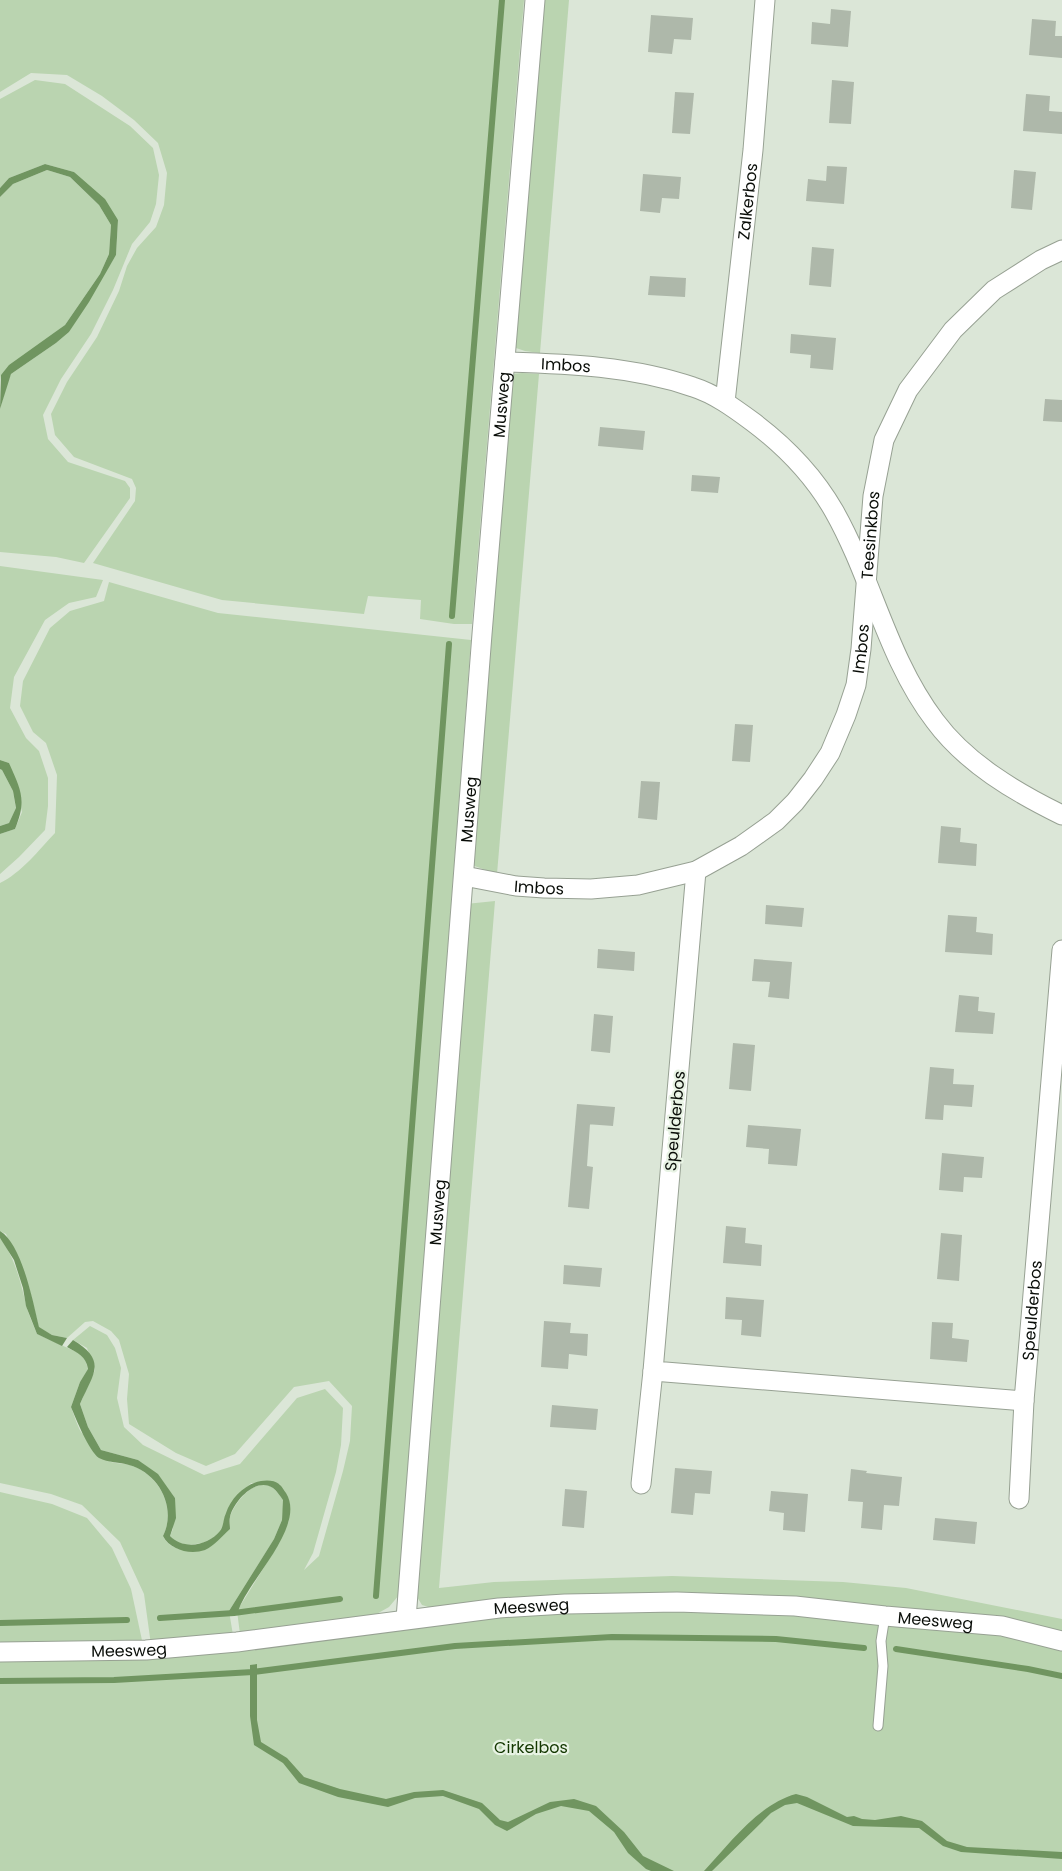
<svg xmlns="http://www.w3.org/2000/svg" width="1062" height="1871" viewBox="0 0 1062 1871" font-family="Poppins,sans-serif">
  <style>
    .green { fill: #bad4b0 }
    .water { fill: #709560 }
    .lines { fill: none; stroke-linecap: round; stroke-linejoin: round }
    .stream { stroke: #709560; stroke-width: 6 }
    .building { fill: #aeb8aa }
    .service-casing { stroke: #97a193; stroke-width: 11 }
    .minor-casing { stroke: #97a193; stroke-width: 21 }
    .service { stroke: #fff; stroke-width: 9 }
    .minor { stroke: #fff; stroke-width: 19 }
    .labels { text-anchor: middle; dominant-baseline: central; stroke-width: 4.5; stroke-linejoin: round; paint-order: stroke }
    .street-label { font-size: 16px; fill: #090d08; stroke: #e8f3e4 }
    .park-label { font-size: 16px; fill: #133700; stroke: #e8f3e4 }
  </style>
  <rect width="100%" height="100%" fill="#dbe6d7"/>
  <g class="green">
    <path d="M0 0H524L472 624H454L420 619 421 600 368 596 364 614 222 600 93 563 135 501 136 488 132 479 74 457 55 435 51 414 67 382 97 337 119 291 127 266 137 248 156 227 164 205 167 173 158 143 134 120 102 96 67 75 31 73 0 92Z"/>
    <path d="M541 0H569L540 353 525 351 513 347Z"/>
    <path d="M35 80 65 84 130 126 153 148 159 175 156 204 150 222 132 244 113 290 91 334 61 379 43 415 48 439 68 462 125 481 130 488V498L84 563 56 557 0 552V409L7 384 11 374 56 343 69 332 116 255 118 220 74 172 45 164 9 178 0 188V99Z"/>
    <path d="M47 170 70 177 99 205 111 225 109 254 100 274 65 325 1 375 0 380V197L13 184Z"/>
    <path d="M522 373 539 374 497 874 469 864 511 374Z"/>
    <path d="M0 566 103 580 96 597 69 603 45 620 14 677 10 708 26 738 39 751 48 778V806L45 830 19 857 0 874V834L15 829 22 812 9 763 0 760Z"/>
    <path d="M109 582 218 613 471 640 399 1595 389 1607 373 1616 240 1634 237 1611 279 1543 289 1521 280 1484 251 1483 226 1513 222 1530 213 1538 203 1543 188 1545 176 1542 170 1536 173 1529 175 1498 158 1475 138 1460 101 1450 88 1427 80 1404 95 1370 87 1348 73 1340 90 1326 107 1335 115 1348 121 1368 117 1398 124 1427 143 1445 204 1475 240 1464 297 1398 325 1389 343 1408 341 1445 336 1472 313 1553 304 1570 319 1556 343 1471 350 1441 352 1406 329 1381 294 1387 235 1454 206 1466 176 1453 129 1424 127 1399 129 1374 119 1340 111 1331 93 1321 85 1322 67 1338 52 1335 39 1328 29 1287 6 1234 0 1231V883C21 873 39 850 55 833L57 775 46 743 33 732 20 706 23 681 50 628 70 611 104 601Z"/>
    <path d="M0 769 2 770 13 791 16 809 9 823 0 826Z"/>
    <path d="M495 901 439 1588 494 1582 672 1576 843 1582 906 1588 1062 1619V1637L887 1608H432L422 1605 414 1592 466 904Z"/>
    <path d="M0 1238C15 1258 20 1280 26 1304 28 1314 33 1324 37 1334L81 1354 86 1361 88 1370 80 1382 71 1407C74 1415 77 1425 81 1432 85 1436 107 1459 111 1462 117 1464 125 1463 130 1465 159 1474 177 1508 163 1536 168 1547 178 1549 189 1551L230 1529C230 1524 229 1518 231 1514 237 1500 256 1476 273 1488 277 1491 280 1496 284 1500L282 1520 274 1539 229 1611 233 1635 151 1645 144 1594 120 1542 82 1505 51 1494 0 1483Z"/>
    <path d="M0 1492 52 1504 87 1518 112 1548 131 1589 143 1645H0Z"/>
    <path d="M677 1609 772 1612 979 1632 1062 1648V1871H0V1656L514 1615Z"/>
  </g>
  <g class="water">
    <path d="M45 164 74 172 105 199 118 220 116 255 89 302 69 332 56 343 11 374 0 409 1 375 9 365 65 325 100 274 109 254 111 225 99 205 70 177 47 170 13 184 0 197V188L9 178Z"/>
    <path d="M0 760 9 763C21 790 27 800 15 829L0 834V826L9 823 16 808 13 791 2 770 0 769Z"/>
    <path d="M0 1231C22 1244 33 1302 39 1327L52 1335 67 1338 62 1346 37 1334 26 1306 23 1288 14 1260 0 1238Z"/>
    <path d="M73 1340C108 1361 93 1374 80 1404L88 1427 101 1450 138 1460 158 1474 175 1498 176 1518 170 1536C183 1550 208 1546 220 1531 224 1526 223 1519 226 1513 231 1498 245 1484 261 1481 266 1480 275 1480 279 1484 282 1486 284 1491 286 1493 307 1527 246 1582 238 1612L230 1613 229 1611 274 1539 282 1520 283 1500C280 1496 277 1491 273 1488 256 1476 233 1502 230 1517 229 1521 230 1525 230 1529 222 1536 214 1546 205 1550 190 1555 170 1550 163 1536 177 1508 159 1473 129 1465 120 1462 108 1463 99 1458 89 1451 76 1419 71 1407L80 1382 88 1369C86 1356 78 1353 67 1347Z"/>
    <path d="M257 1664V1720L261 1742 287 1758 304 1777 340 1789 386 1799 414 1792 443 1790 482 1803 500 1820 508 1822 550 1802 574 1799 596 1806 624 1832 643 1856 674 1871H651L646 1869 628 1853 614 1832 589 1811 561 1806 536 1814 507 1831 495 1825 479 1809 443 1796 415 1798 388 1807 338 1797 299 1783 283 1763 254 1745 250 1716V1665Z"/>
    <path d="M796 1794 807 1797 847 1817 854 1816 862 1819 875 1820 901 1816 922 1821 947 1841 967 1847 1062 1852V1859L961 1852 943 1846 919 1828 853 1826 797 1803 785 1805 771 1813 712 1871H704C730 1843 759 1804 796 1794Z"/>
  </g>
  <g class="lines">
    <g class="stream">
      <path d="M452 616 502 0"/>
      <path d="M376 1596 449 644"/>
      <path d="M160 1618 234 1613 340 1599"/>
      <path d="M0 1623 127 1620"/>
      <path d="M896 1649 1028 1669 1062 1676"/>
      <path d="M0 1681 114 1680 253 1672 455 1646 612 1637 776 1639 864 1648"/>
    </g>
  </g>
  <g class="building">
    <path d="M831 9 851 11 848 47 811 44 812 22 830 24Z"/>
    <path d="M651 15 693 18 691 40 674 39 672 54 648 52Z"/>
    <path d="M1032 19 1056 21 1055 36H1062V58L1029 55Z"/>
    <path d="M832 80 854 82 851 124 829 123Z"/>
    <path d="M675 92 694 93 690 134 672 133Z"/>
    <path d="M1026 94 1050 96 1049 111 1062 112V134L1023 131Z"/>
    <path d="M827 166 847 167 844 204 806 201 808 179 826 181Z"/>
    <path d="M1014 170 1036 172 1032 210 1011 208Z"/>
    <path d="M643 174 681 177 679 199 662 198 660 213 640 211Z"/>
    <path d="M812 247 834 249 831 287 809 285Z"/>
    <path d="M650 276 686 278 685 297 648 295Z"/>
    <path d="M791 334 836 338 833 370 810 368 811 355 790 353Z"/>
    <path d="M1045 399 1062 400V422L1043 421Z"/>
    <path d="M600 427 645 431 643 450 598 446Z"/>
    <path d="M692 475 720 477 718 493 691 491Z"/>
    <path d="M735 724 753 725 750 762 732 761Z"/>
    <path d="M641 781 660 782 657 820 638 818Z"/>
    <path d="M941 826 961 828 960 842 977 844 976 866 938 863Z"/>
    <path d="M766 905 804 908 802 927 765 924Z"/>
    <path d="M948 915 977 917 976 932 993 934 992 955 945 952Z"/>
    <path d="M598 949 635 952 634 971 597 968Z"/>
    <path d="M754 959 792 962 789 999 768 997 770 982 752 981Z"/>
    <path d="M959 995 979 997 978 1011 995 1013 993 1034 955 1032Z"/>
    <path d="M594 1014 613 1016 610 1053 591 1051Z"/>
    <path d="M733 1043 755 1045 751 1091 729 1089Z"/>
    <path d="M930 1067 954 1069 953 1084 974 1085 972 1107 944 1105 943 1120 925 1119Z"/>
    <path d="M577 1104 615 1107 613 1126 586 1124H590L587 1166 593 1167 589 1209 568 1207Z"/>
    <path d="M748 1125 801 1129 797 1166 768 1164 769 1149 746 1147Z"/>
    <path d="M942 1153 984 1157 982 1178 964 1177 963 1192 939 1190Z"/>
    <path d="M726 1226 746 1228 745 1243 762 1245 761 1266 723 1263Z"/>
    <path d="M941 1233 962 1235 959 1281 937 1279Z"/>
    <path d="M564 1265 602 1268 600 1287 563 1284Z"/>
    <path d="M726 1297 764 1300 761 1337 741 1335 742 1320 725 1319Z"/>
    <path d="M544 1321 571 1323 570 1333 588 1334 587 1356 569 1354 568 1369 541 1367Z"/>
    <path d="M932 1322 953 1323 952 1338 969 1340 967 1362 930 1359Z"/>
    <path d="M552 1405 598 1409 596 1430 550 1427Z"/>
    <path d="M675 1468 712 1471 710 1494 695 1493 693 1515 671 1513Z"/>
    <path d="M851 1469 867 1471 866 1473 902 1477 899 1506 884 1505 882 1530 861 1528 863 1502 848 1501Z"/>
    <path d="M565 1489 587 1491 584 1528 562 1526Z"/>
    <path d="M771 1491 808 1494 805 1532 783 1530 784 1513 769 1511Z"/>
    <path d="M935 1518 977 1522 975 1544 933 1540Z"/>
  </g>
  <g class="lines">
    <g class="service-casing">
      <path id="service" d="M878 1726 883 1666 881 1641 885 1616"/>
    </g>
    <g class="minor-casing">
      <g id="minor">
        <path id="s1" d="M505 362C569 364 632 366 693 387 715 394 734 408 753 422 785 446 814 476 834 511 872 578 887 658 935 721 966 763 1015 792 1062 815"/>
        <path id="s2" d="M725 402 753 150 765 0"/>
        <path id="s3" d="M696 871 653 1371 1024 1401 1062 950"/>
        <path id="s4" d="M464 876 516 886 544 888 591 889 638 885 696 871 741 846 776 821 795 802 813 779 830 753 846 715 856 685 861 649 873 496 884 440 908 390 953 330 994 290 1041 260 1062 250"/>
        <path d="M641 1484 653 1371"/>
        <path d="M1019 1499 1024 1401"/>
        <path id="s5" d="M406 1619 482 634 535 0"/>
        <path id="s6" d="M0 1652 146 1650 237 1642 499 1608 565 1604 677 1602 795 1606 885 1616 1002 1626 1062 1641"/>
      </g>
    </g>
    <use href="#service" class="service"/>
    <use href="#minor" class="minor"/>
  </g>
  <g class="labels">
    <g class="street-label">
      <text stroke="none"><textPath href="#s2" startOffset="202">Zalkerbos</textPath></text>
      <text stroke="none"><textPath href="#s1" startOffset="61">Imbos</textPath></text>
      <text stroke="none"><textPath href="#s5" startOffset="1218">Musweg</textPath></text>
      <text stroke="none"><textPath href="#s4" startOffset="640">Teesinkbos</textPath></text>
      <text stroke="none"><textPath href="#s4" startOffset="526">Imbos</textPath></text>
      <text stroke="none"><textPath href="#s5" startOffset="812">Musweg</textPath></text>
      <text stroke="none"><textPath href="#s4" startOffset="76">Imbos</textPath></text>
      <text transform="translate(675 1121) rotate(-85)">Speulderbos</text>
      <text stroke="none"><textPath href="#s5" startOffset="408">Musweg</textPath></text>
      <text stroke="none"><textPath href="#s3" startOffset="965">Speulderbos</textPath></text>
      <text stroke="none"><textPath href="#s6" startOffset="534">Meesweg</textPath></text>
      <text stroke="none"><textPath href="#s6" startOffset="939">Meesweg</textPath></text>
      <text stroke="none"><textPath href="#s6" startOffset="129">Meesweg</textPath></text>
    </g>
    <g class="park-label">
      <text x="531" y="1747">Cirkelbos</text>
    </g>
  </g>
</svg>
